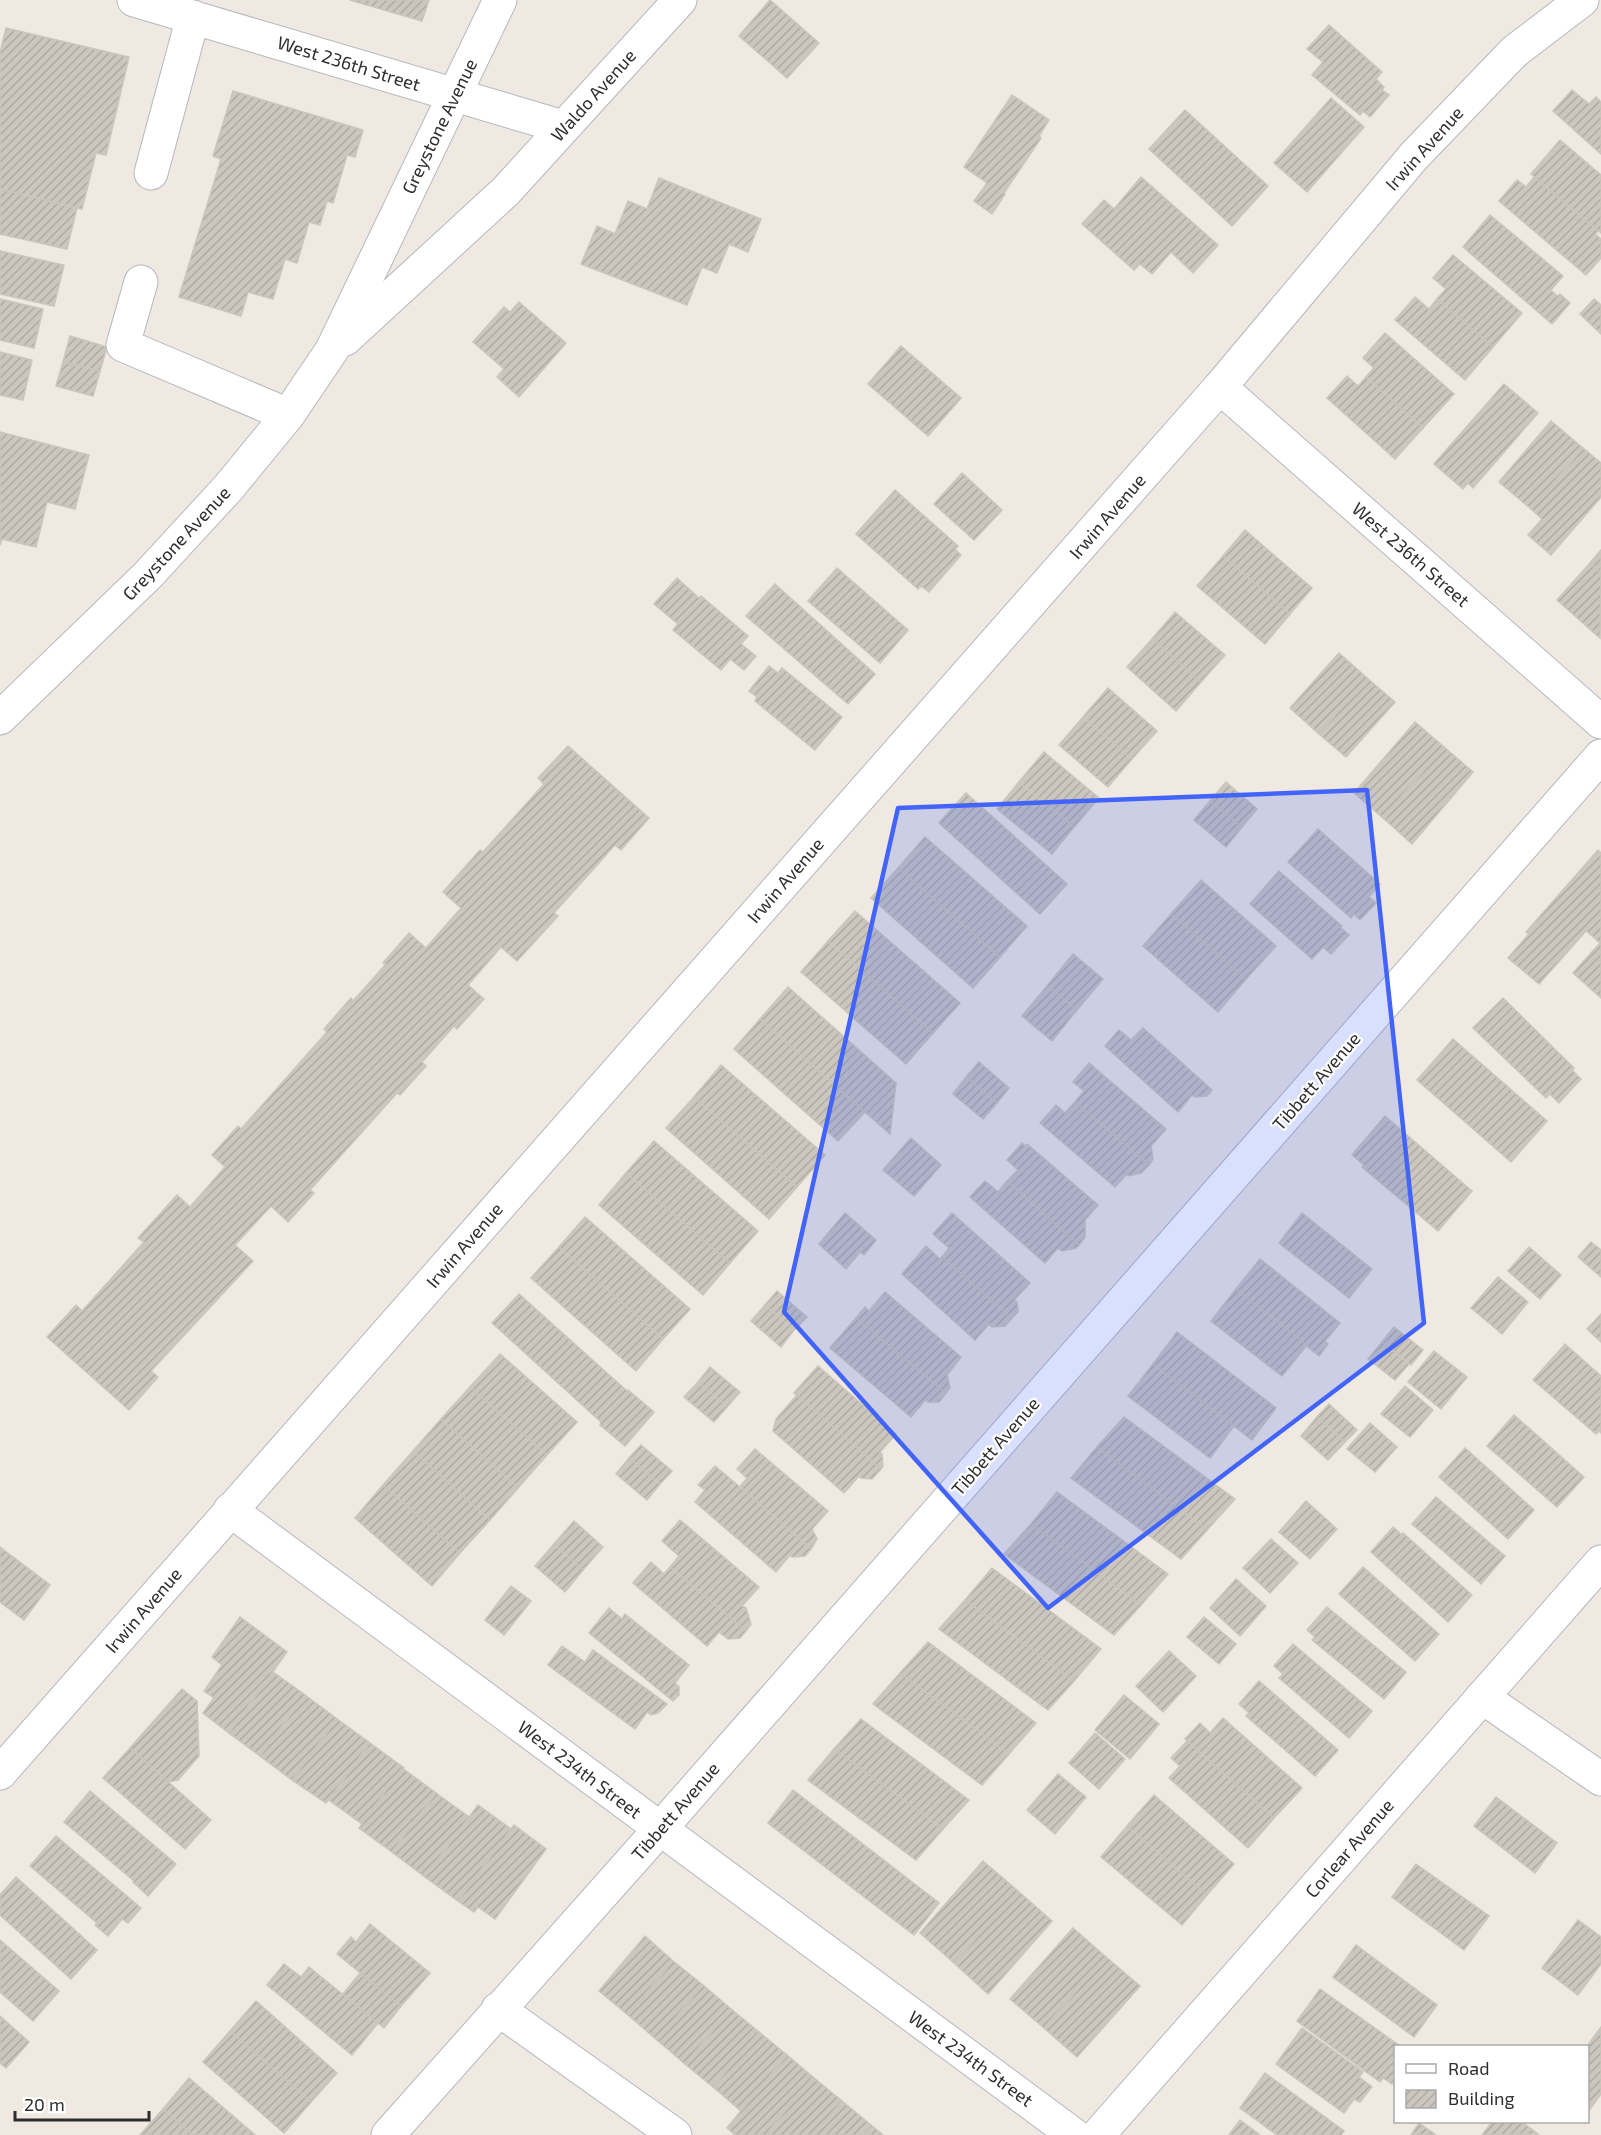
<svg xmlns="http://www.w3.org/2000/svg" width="1601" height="2135" viewBox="0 0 1601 2135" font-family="'Exo 2',sans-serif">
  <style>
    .building { fill: url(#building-hatch); stroke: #cbc5ba; stroke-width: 1.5 }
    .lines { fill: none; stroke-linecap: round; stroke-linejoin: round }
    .minor-casing { stroke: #b4b7c1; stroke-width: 35 }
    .minor { stroke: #fff; stroke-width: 33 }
    .marked { fill: #4264fb; fill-opacity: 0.2; stroke: #4264fb; stroke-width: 4.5; stroke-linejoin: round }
    .labels { text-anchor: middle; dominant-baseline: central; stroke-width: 4.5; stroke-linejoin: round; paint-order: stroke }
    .street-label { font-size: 18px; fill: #2e2e2e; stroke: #fff }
  </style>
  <defs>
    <pattern id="building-hatch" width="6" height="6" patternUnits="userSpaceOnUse" patternTransform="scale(1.5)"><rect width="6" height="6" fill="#cbc7bf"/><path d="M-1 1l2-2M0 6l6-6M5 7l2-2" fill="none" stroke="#afaba4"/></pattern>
  </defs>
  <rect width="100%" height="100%" fill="#efe9e1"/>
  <g class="building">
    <path d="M350 0H429L422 21Z"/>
    <path d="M770 0 819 43 787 78 739 36Z"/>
    <path d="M1329 25 1382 72 1376 79 1384 87 1382 90 1389 95 1370 117 1363 111 1360 115 1312 75 1323 62 1307 49Z"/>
    <path d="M6 28 129 57 106 155 96 153 82 209 0 189V53Z"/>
    <path d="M1572 90 1589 104 1596 97 1601 102V154L1553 111Z"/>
    <path d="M233 91 363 130 355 157 347 155 333 203 327 201 320 225 309 222 297 263 285 259 273 299 248 292 241 316 179 297 221 159 213 156Z"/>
    <path d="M1012 95 1049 120 1039 136 1041 138 1004 193 1005 194 992 214 974 201 987 183 964 167Z"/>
    <path d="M1331 98 1364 127 1307 192 1274 163Z"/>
    <path d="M1185 110 1268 186 1232 226 1149 149Z"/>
    <path d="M1560 140 1601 175V233L1531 174Z"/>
    <path d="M1141 177 1218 245 1193 273 1171 252 1152 274 1140 264 1134 270 1082 224 1104 200 1114 209Z"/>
    <path d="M1534 177 1598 231 1595 234 1601 239V258L1586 275 1499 201 1517 180 1526 187Z"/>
    <path d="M659 178 761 219 748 252 729 244 717 273 702 267 687 305 581 264 597 226 615 234 628 201 647 209Z"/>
    <path d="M0 189 77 208 67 249 0 234Z"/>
    <path d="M1490 215 1563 276 1551 290 1557 296 1560 294 1570 303 1552 324 1463 247Z"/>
    <path d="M0 251 64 265 54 306 0 294Z"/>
    <path d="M1453 255 1522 313 1493 347 1437 299 1446 289 1433 278Z"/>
    <path d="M1415 297 1429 309 1437 299 1493 347 1465 380 1395 320Z"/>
    <path d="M0 299 43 309 34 348 0 340Z"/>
    <path d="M1594 299 1601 305V334L1580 314Z"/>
    <path d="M519 302 566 343 519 397 497 377 504 369 473 342 504 307 510 312Z"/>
    <path d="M1385 333 1454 394 1423 428 1366 377 1374 368 1363 358Z"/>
    <path d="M70 336 107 347 100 371 63 362Z"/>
    <path d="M901 346 961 398 928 436 868 384Z"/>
    <path d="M0 352 32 360 23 400 0 395Z"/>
    <path d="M63 362 100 371 93 396 56 386Z"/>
    <path d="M1347 376 1358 386 1366 377 1423 428 1395 459 1327 398Z"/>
    <path d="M1504 384 1538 413 1473 488 1468 483 1463 489 1434 464Z"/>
    <path d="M1551 421 1583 448 1531 509 1499 482Z"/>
    <path d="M0 432 89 455 75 509 47 502 36 547 2 539 0 545Z"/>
    <path d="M1583 448 1601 463V497L1551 555 1528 535 1542 519 1531 509Z"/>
    <path d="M962 473 1002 510 974 540 934 504Z"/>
    <path d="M895 490 958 546 955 549 961 555 929 592 921 586 918 589 856 534Z"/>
    <path d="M1245 530 1312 588 1290 614 1223 556Z"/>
    <path d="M1601 550V574L1590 563Z"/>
    <path d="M1223 556 1290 614 1265 644 1197 586Z"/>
    <path d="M1590 563 1601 574 1600 638 1557 600Z"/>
    <path d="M837 568 908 630 880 663 808 601Z"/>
    <path d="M677 578 699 598 701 596 748 636 741 644 756 656 744 670 730 659 721 670 673 630 678 624 654 604Z"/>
    <path d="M775 584 875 674 848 704 746 616Z"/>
    <path d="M1175 612 1225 655 1201 682 1152 639Z"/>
    <path d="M1152 639 1201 682 1176 711 1127 667Z"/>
    <path d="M1339 653 1367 678 1319 734 1290 708Z"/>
    <path d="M769 666 778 673 782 668 842 717 815 750 755 701 757 697 749 691Z"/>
    <path d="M1367 678 1395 702 1346 757 1319 734Z"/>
    <path d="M1108 688 1157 731 1132 759 1083 717Z"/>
    <path d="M1083 717 1132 759 1108 787 1059 745Z"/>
    <path d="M1415 722 1444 747 1383 818 1354 793Z"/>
    <path d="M568 746 649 818 621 850 615 845 554 913 558 916 517 961 501 947 468 985 484 999 457 1029 454 1026 422 1062 426 1066 400 1095 397 1093 310 1190 314 1193 288 1222 271 1206 235 1245 253 1261 151 1371 158 1377 129 1410 47 1337 76 1305 82 1311 144 1242 138 1238 177 1195 190 1207 225 1167 212 1155 238 1126 241 1129 327 1032 324 1029 351 998 353 1001 386 964 383 963 409 933 426 948 461 908 443 892 480 850 483 852 544 784 538 778Z"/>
    <path d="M1444 747 1473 772 1412 844 1383 818Z"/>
    <path d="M1044 752 1099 798 1074 827 1019 782Z"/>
    <path d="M1019 782 1074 827 1052 854 997 809Z"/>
    <path d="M1226 782 1257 809 1242 827 1210 801Z"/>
    <path d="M966 793 1067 884 1040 914 939 823Z"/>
    <path d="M1210 801 1242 827 1226 847 1194 820Z"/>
    <path d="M1318 829 1380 884 1369 897 1376 903 1360 920 1354 914 1351 918 1288 862Z"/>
    <path d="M925 837 1027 926 1000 957 898 868Z"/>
    <path d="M1598 850 1601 853V924L1591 935 1586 931 1539 984 1508 958 1529 934 1526 932Z"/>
    <path d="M898 868 1000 957 973 988 871 898Z"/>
    <path d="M1279 871 1342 926 1340 927 1349 935 1331 954 1323 947 1312 959 1250 904Z"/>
    <path d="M1201 880 1276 946 1246 979 1171 914Z"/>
    <path d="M855 911 960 1003 933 1033 828 941Z"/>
    <path d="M1171 914 1246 979 1218 1012 1143 946Z"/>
    <path d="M1601 924V998L1573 973 1600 943 1591 935Z"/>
    <path d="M828 941 933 1033 906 1064 801 972Z"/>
    <path d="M1073 954 1103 979 1077 1010 1047 986Z"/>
    <path d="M1047 986 1077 1010 1052 1041 1022 1016Z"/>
    <path d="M788 987 896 1083 890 1134 760 1019Z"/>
    <path d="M1503 998 1574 1068 1572 1070 1581 1079 1559 1103 1550 1094 1546 1098 1473 1028Z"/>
    <path d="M760 1019 865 1112 838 1141 734 1049Z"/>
    <path d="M1143 1028 1212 1090 1207 1096 1195 1097 1192 1095 1178 1112 1105 1046 1119 1030 1131 1040Z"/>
    <path d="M1453 1039 1547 1121 1511 1162 1417 1080Z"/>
    <path d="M979 1062 1009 1088 997 1103 966 1077Z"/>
    <path d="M1089 1063 1166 1129 1151 1146 1153 1159 1149 1165 1075 1102 1084 1091 1073 1082Z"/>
    <path d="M721 1065 825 1155 797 1187 694 1097Z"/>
    <path d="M966 1077 997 1103 983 1119 953 1094Z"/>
    <path d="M694 1097 797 1187 769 1219 666 1128Z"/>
    <path d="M1075 1102 1149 1165 1141 1173 1128 1176 1127 1174 1115 1187 1040 1123 1056 1105 1065 1113Z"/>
    <path d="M1385 1116 1472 1191 1438 1231 1362 1167 1364 1165 1352 1155Z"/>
    <path d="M911 1138 941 1165 914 1196 883 1170Z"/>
    <path d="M654 1141 758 1231 730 1263 626 1173Z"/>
    <path d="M1022 1143 1025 1146 1027 1144 1098 1205 1085 1220V1237L1079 1245 1007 1181 1018 1170 1007 1160Z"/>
    <path d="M626 1173 730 1263 703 1295 599 1205Z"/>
    <path d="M985 1181 998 1192 1007 1181 1079 1245 1076 1248 1062 1251 1058 1248 1045 1263 970 1197Z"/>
    <path d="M845 1213 876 1240 864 1255 860 1252 846 1269 819 1244Z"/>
    <path d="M952 1213 1030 1283 1014 1300 1017 1302 1018 1312 1012 1318 942 1257 949 1248 933 1234Z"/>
    <path d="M1302 1213 1372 1269 1349 1298 1279 1243Z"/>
    <path d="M585 1217 690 1309 663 1339 559 1247Z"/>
    <path d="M1591 1242 1601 1250V1277L1578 1257Z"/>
    <path d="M926 1246 940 1259 942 1257 1012 1318 1005 1326 992 1327 989 1324 975 1340 902 1274Z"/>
    <path d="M559 1247 663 1339 636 1371 531 1278Z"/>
    <path d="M1529 1247 1561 1275 1540 1299 1508 1271Z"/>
    <path d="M1260 1259 1340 1323 1325 1341 1328 1344 1319 1356 1236 1289Z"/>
    <path d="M1498 1277 1528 1302 1502 1334 1471 1308Z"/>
    <path d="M1236 1289 1307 1345 1282 1376 1211 1321Z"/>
    <path d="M777 1291 807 1317 794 1330 765 1305Z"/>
    <path d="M885 1292 961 1357 947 1375 950 1388 946 1393 856 1318 865 1307 869 1311Z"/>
    <path d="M519 1294 627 1391 628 1390 654 1412 625 1446 600 1425 601 1422 492 1323Z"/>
    <path d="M765 1305 794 1330 781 1347 751 1321Z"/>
    <path d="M1601 1314V1342L1587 1329Z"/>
    <path d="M856 1318 946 1393 939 1402H928L926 1399 911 1417 830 1348Z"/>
    <path d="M1394 1327 1423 1350 1411 1365 1382 1342Z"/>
    <path d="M1177 1332 1276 1408 1252 1440 1153 1364Z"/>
    <path d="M1382 1342 1409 1364 1395 1380 1368 1359Z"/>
    <path d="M1565 1344 1601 1376V1433L1599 1431 1596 1434 1533 1380Z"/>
    <path d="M1434 1351 1467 1377 1441 1409 1408 1382Z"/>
    <path d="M500 1354 577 1422 547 1455 470 1387Z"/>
    <path d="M1153 1364 1234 1426 1210 1458 1128 1396Z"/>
    <path d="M818 1366 896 1434 880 1452 882 1454 883 1466 881 1469 794 1393Z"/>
    <path d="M710 1367 740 1392 727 1407 698 1382Z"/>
    <path d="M698 1382 727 1407 714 1422 684 1397Z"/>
    <path d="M1405 1386 1433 1410 1410 1437 1381 1414Z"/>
    <path d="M470 1387 547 1455 518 1488 441 1419Z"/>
    <path d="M797 1395 881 1469 872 1479 861 1478 859 1476 844 1493 773 1431 776 1419Z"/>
    <path d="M1329 1404 1357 1430 1345 1442 1317 1417Z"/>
    <path d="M1514 1415 1584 1477 1557 1507 1487 1446Z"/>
    <path d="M1124 1417 1235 1499 1207 1530 1097 1447Z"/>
    <path d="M1317 1417 1345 1442 1328 1460 1301 1436Z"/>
    <path d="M441 1419 518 1488 490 1520 413 1451Z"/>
    <path d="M1370 1423 1397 1447 1375 1472 1347 1449Z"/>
    <path d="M641 1445 672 1471 660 1484 629 1458Z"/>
    <path d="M1097 1447 1207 1530 1181 1559 1071 1478Z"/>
    <path d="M1465 1448 1534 1510 1508 1539 1439 1477Z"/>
    <path d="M755 1449 828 1511 812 1529 817 1539 811 1549 740 1487 747 1478 737 1469Z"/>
    <path d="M413 1451 490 1520 460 1553 383 1485Z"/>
    <path d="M629 1458 660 1484 647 1500 616 1474Z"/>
    <path d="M715 1466 740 1487 811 1549 805 1556 792 1557 790 1555 776 1572 695 1502 705 1490 698 1485Z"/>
    <path d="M383 1485 460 1553 432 1586 355 1518Z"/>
    <path d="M1057 1492 1168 1574 1141 1605 1031 1524Z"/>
    <path d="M1436 1497 1505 1556 1481 1584 1412 1524Z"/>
    <path d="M1306 1501 1337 1529 1310 1559 1279 1532Z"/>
    <path d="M680 1520 759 1587 742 1606 746 1608 751 1624 746 1631 670 1567 679 1556 662 1541Z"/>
    <path d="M574 1521 603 1547 583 1570 554 1544Z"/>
    <path d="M1031 1524 1141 1605 1114 1635 1004 1554Z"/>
    <path d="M1393 1527 1402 1535 1403 1533 1472 1595 1448 1622 1371 1552Z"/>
    <path d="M1271 1539 1298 1563 1270 1593 1243 1568Z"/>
    <path d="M554 1544 583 1570 565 1592 535 1566Z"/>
    <path d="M0 1547 50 1585 24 1620 0 1602Z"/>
    <path d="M651 1562 664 1574 670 1567 746 1631 740 1638 728 1639 719 1632 707 1646 633 1583Z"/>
    <path d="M1363 1567 1439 1634 1415 1661 1339 1594Z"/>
    <path d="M992 1568 1101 1649 1074 1681 965 1600Z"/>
    <path d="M1236 1579 1266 1606 1240 1636 1210 1608Z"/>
    <path d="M511 1586 531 1601 504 1635 485 1620Z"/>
    <path d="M965 1600 1074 1681 1048 1710 939 1629Z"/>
    <path d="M1327 1607 1406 1672 1384 1699 1312 1640 1315 1637 1307 1630Z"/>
    <path d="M609 1608 622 1619 625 1614 689 1665 675 1683 679 1687V1695L673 1701 589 1633Z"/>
    <path d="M240 1617 287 1652 229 1733 203 1713 214 1698 204 1691 222 1665 212 1657Z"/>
    <path d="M1204 1617 1236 1644 1219 1664 1187 1637Z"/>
    <path d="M928 1642 1036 1723 1009 1754 900 1673Z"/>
    <path d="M1293 1644 1372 1711 1349 1738 1279 1678 1283 1674 1274 1666Z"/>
    <path d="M562 1646 585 1662 593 1650 667 1704 658 1713 651 1715 647 1712 635 1729 548 1665Z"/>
    <path d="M1169 1651 1196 1676 1163 1712 1136 1686Z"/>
    <path d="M273 1672 305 1695 260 1756 229 1733Z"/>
    <path d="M900 1673 1009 1754 982 1785 873 1704Z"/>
    <path d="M1259 1681 1338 1750 1315 1776 1246 1716 1249 1713 1239 1704Z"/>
    <path d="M182 1689 197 1701 199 1756 178 1780 169 1782 130 1748Z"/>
    <path d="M305 1695 337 1719 292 1780 260 1756Z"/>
    <path d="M1124 1695 1159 1724 1130 1759 1095 1730Z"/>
    <path d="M1223 1718 1302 1788 1274 1818 1185 1739 1200 1723 1210 1733Z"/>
    <path d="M337 1719 370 1743 326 1803 292 1780Z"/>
    <path d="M861 1719 969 1800 943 1829 834 1749Z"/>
    <path d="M1095 1733 1125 1759 1099 1789 1069 1763Z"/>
    <path d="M1187 1741 1274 1818 1248 1848 1169 1778 1180 1766 1171 1758Z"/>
    <path d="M370 1743 404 1768 362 1824 329 1800Z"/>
    <path d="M130 1748 211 1820 185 1849 103 1778Z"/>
    <path d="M834 1749 943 1829 916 1860 808 1780Z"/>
    <path d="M402 1768 436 1793 392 1852 359 1828Z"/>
    <path d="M1058 1774 1086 1797 1055 1834 1027 1810Z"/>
    <path d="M793 1790 939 1903 914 1935 768 1823Z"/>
    <path d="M90 1791 176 1864 148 1896 133 1882 134 1881 64 1822Z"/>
    <path d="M436 1793 469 1817 425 1877 392 1852Z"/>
    <path d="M1154 1795 1234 1864 1207 1895 1127 1826Z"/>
    <path d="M1496 1797 1557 1843 1535 1873 1474 1826Z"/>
    <path d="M478 1805 511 1829 458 1901 425 1877Z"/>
    <path d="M514 1825 546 1849 495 1919 478 1907 474 1912 458 1901Z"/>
    <path d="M1127 1826 1207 1895 1182 1925 1101 1857Z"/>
    <path d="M56 1836 141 1908 128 1923 122 1919 108 1936 95 1925 97 1923 30 1866Z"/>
    <path d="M983 1861 1018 1891 954 1963 920 1933Z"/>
    <path d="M1416 1864 1489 1916 1464 1950 1392 1897Z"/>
    <path d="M16 1877 97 1950 71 1979 0 1915V1895Z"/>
    <path d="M1018 1891 1052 1921 988 1994 954 1963Z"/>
    <path d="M1578 1920 1601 1937V1964L1578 1995 1542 1968Z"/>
    <path d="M370 1924 430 1973 401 2006 337 1954 351 1937 356 1942Z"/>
    <path d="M1073 1928 1106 1957 1044 2028 1010 1999Z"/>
    <path d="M645 1936 673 1961 628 2015 599 1991Z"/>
    <path d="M0 1940 59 1991 33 2021 0 1992Z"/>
    <path d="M1356 1945 1437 2005 1414 2037 1333 1977Z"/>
    <path d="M1106 1957 1140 1986 1077 2057 1044 2028Z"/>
    <path d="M673 1961 703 1985 657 2040 628 2015Z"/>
    <path d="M284 1964 301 1977 309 1967 378 2023 352 2055 267 1985Z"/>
    <path d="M360 1973 401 2006 384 2028 343 1994Z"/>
    <path d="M703 1985 731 2009 685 2064 657 2040Z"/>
    <path d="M1320 1989 1400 2046H1396V2078L1392 2084 1383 2078 1380 2082 1297 2021Z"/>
    <path d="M256 2001 337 2073 311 2102 230 2031Z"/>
    <path d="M731 2009 759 2032 713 2087 685 2064Z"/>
    <path d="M0 2016 29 2042 6 2068 0 2063Z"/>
    <path d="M1601 2027V2094L1588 2112 1587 2046Z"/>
    <path d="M1302 2028 1363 2072 1359 2077 1372 2087 1360 2102 1354 2099 1344 2113 1276 2064Z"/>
    <path d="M230 2031 311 2102 284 2133 203 2062Z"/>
    <path d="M759 2032 787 2055 741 2111 713 2087Z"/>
    <path d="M787 2055 813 2077 766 2135H735L727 2128Z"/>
    <path d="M1265 2073 1344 2131 1341 2135H1277L1240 2108Z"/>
    <path d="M813 2077 842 2101 814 2135H766Z"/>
    <path d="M189 2078 255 2135H193L163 2109Z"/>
    <path d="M842 2101 871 2125 862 2135H814Z"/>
    <path d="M163 2109 193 2135H140Z"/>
    <path d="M1240 2120 1260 2135H1229Z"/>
    <path d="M1492 2122H1522L1538 2134 1482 2135Z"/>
    <path d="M1419 2123 1436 2135H1411Z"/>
    <path d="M871 2125 883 2135H862Z"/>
  </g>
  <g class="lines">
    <g class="minor-casing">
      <g id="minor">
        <path d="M134 0 563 127"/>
        <path d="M151 173 193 17"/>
        <path d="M141 282 123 345 288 415"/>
        <path d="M345 339 506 191 680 0"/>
        <path d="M1220 387 1601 722"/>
        <path d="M0 718 148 575 229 487 288 415 332 350 500 0"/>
        <path d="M230 1510 1074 2135"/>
        <path d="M1482 1697 1601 1779"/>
        <path d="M0 1773 1220 387 1414 156 1515 51 1582 0"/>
        <path d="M498 2009 675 2135"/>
        <path d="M388 2135 660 1829 1601 756"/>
        <path d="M1098 2135 1601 1562"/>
      </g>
    </g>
    <use href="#minor" class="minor"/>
  </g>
  <path class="marked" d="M1367 790 1424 1323 1048 1608 784 1312 898 808Z"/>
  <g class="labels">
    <g class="street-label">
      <text transform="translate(349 63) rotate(17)">West 236th Street</text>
      <text transform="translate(593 95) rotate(-48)">Waldo Avenue</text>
      <text transform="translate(439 126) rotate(-64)">Greystone Avenue</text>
      <text transform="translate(1424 148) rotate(-48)">Irwin Avenue</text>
      <text transform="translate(1107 516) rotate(-49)">Irwin Avenue</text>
      <text transform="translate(176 543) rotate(-47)">Greystone Avenue</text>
      <text transform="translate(1411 554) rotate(41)">West 236th Street</text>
      <text transform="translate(785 880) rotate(-49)">Irwin Avenue</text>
      <text transform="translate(1316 1081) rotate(-49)">Tibbett Avenue</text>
      <text transform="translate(464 1245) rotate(-49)">Irwin Avenue</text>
      <text transform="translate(995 1446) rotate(-49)">Tibbett Avenue</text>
      <text transform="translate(143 1610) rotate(-49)">Irwin Avenue</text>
      <text transform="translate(580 1769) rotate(37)">West 234th Street</text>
      <text transform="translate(675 1811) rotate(-49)">Tibbett Avenue</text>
      <text transform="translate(1349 1848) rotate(-49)">Corlear Avenue</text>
      <text transform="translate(971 2058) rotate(36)">West 234th Street</text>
    </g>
  </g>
  <rect x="1394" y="2045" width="195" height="78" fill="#ffffff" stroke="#ababab" stroke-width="1.5"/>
  <rect x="1406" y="2064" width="30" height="9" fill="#ffffff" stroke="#ababab" stroke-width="1.5"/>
  <text x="1448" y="2075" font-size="18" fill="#2e2e2e">Road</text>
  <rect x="1406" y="2090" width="30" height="18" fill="url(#building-hatch)" stroke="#ababab" stroke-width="1.5"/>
  <text x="1448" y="2105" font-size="18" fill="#2e2e2e">Building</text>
  <path d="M15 2111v9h134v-9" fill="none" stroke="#2e2e2e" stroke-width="3"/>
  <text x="24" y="2111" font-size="18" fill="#2e2e2e" stroke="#ffffff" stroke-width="4.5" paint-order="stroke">20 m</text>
</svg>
